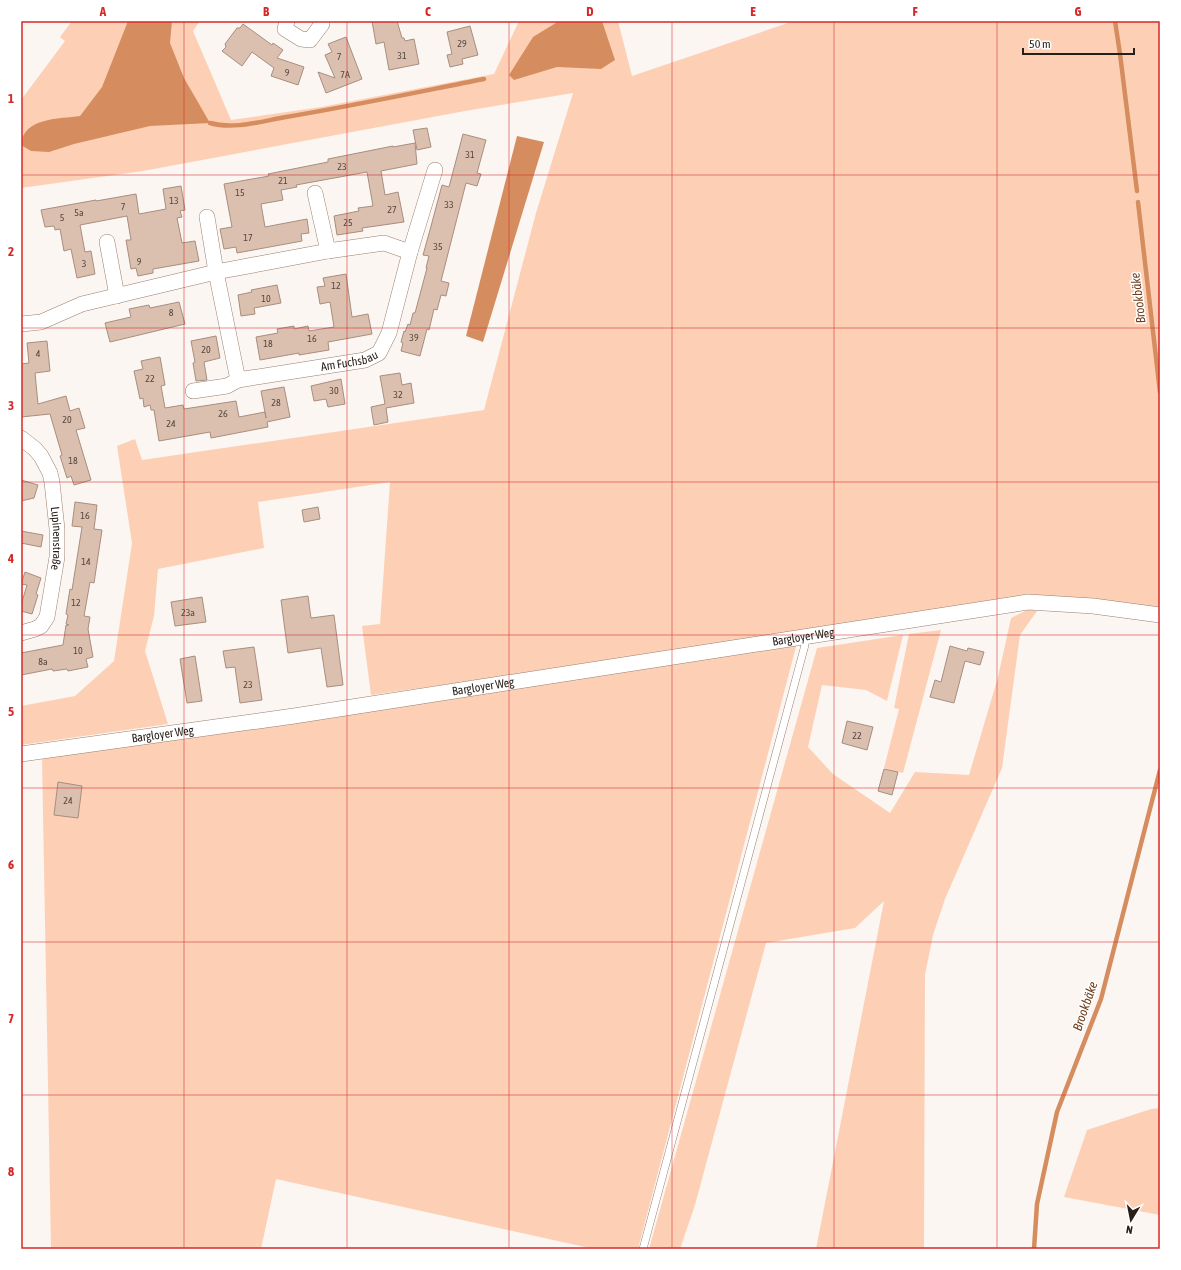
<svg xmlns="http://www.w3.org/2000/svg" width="1181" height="1270" viewBox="0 0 1181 1270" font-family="'Asap Condensed',sans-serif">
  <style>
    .green { fill: #fdd0b5 }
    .water { fill: #d58d5f }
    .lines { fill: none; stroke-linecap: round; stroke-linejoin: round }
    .stream { stroke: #d58d5f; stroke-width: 4.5 }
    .building { fill: #dbbfaf; stroke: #a88e7e }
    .lane-casing { stroke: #997f70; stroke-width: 8 }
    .street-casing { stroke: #997f70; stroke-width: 16 }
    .lane { stroke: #fff; stroke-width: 7 }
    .street { stroke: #fff; stroke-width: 15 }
    .grid { fill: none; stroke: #d62828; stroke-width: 1; stroke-opacity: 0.55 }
    .labels { text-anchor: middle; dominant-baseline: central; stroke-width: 3; stroke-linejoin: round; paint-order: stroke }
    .number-label { font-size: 10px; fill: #56473e }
    .street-label { font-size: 12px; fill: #291f19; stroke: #fff }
    .water-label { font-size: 13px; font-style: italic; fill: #6e3d1c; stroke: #fff }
    .neatline { fill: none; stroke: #d62828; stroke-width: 1.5 }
    .grid-label { font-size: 13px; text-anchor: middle; font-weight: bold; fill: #d62828 }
  </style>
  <rect width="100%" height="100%" fill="#fbf6f2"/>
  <g class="green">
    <path d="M72 21H200L193 31 231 120 321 107 494 74 519 21H618L632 76 794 21H1160V609L1060 598 371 695 362 626 380 624 390 482 258 502 264 548 158 569 154 616 145 651 168 724 21 745V706L75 696 114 661 132 543 117 446 135 439 142 460 484 410 536 213 573 93 465 111 143 171 21 188V100L65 41 60 37Z"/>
    <path d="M1029 609 1037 611 1020 635 1002 768 945 899 933 935 925 975 924 1249H816L884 901 855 928 766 943 695 1205 680 1249H649L817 648 903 635 887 701 866 690 822 685 808 747 833 774 890 813 915 772 969 775 998 677 1011 618Z"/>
    <path d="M941 630 903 773 884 768 899 709 894 708 909 634Z"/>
    <path d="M797 643 638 1249H594L276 1179 261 1249H51L42 758Z"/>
    <path d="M1160 1108V1215L1064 1197 1087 1130 1151 1109Z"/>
  </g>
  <g class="water">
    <path d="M128 21H172L170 43 184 78 210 123 150 126 74 144 49 152 31 151 21 145C23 117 60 119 80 116L102 87Z"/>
    <path d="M559 21H602L615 60 601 69 557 67 514 80 509 75 533 37Z"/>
    <path d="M517 136 544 142 483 342 466 336Z"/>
  </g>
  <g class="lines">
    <g class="stream">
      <path d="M1115 21 1120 54 1137 191"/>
      <path d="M210 123C234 130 262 121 286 117 352 106 418 92 484 79"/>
      <path d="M1138 202 1160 392"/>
      <path d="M1034 1249 1037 1204 1057 1112 1101 999 1160 770"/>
    </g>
  </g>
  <g class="building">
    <path d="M372 21H397L402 38H404L405 41 414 39 419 64 389 70 384 42 376 44Z"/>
    <path d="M243 24 272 45 273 43 283 50 277 58 304 67 298 85 271 76 274 68 252 52 242 66 222 51 226 47 225 44 237 28H240Z"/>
    <path d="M470 26 478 55 462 59 463 64 450 67 447 55 452 54 447 32Z"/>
    <path d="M346 37 362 79 326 93 318 72 335 78 325 55 332 52 328 44Z"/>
    <path d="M427 128 431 147 417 150 413 130Z"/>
    <path d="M463 134 486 140 477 173 481 174 477 186 466 183 441 281 449 283 446 296 441 295 437 310 434 309 429 330 427 329 420 356 401 351 403 343 401 342 404 331 405 332 408 324 410 325 413 313H415L427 268H426L429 256 423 255 430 230 442 185 449 187Z"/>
    <path d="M415 143 417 164 381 171 385 195 398 192 404 222 362 228 363 231 337 235 334 216 359 211 358 208 373 206 367 172 296 185 297 187 281 190 283 200 261 204 265 227 307 219 309 233 301 234 302 241 237 253 236 247 224 249 220 229 232 227 224 184 269 176 268 174 328 162V159L393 146V147Z"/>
    <path d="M181 186 185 210 180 211 182 217 177 218 182 243 195 241 199 261 153 269V273L138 276 136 268 131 269 126 240H131L127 216 80 225 85 252 91 251 95 274 77 278 71 249 64 251 60 229 55 230 54 226 45 227 41 210 96 200V201L136 194 139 214 166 209 163 189Z"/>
    <path d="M346 274 352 317 368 314 372 334 328 342 329 350 299 355V353L260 360 256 337 278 333 277 329 294 326V329L308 326 309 331 334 327 330 302 320 304 317 287 325 286 323 278Z"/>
    <path d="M277 285 281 303 254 308 255 314 241 316 238 295 252 292 251 290Z"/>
    <path d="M179 302 185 324 110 342 105 323 131 317 129 309 149 305 150 308Z"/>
    <path d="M216 336 220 358 204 362 207 380 196 381 193 363 195 362 191 341Z"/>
    <path d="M47 341 50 371 35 373 38 404 66 396 70 411 79 408 85 428 76 430 91 480 74 485 71 476 67 478 60 456 62 455 50 414 21 417V364L29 363 27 343Z"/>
    <path d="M160 357 165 385 161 386 165 408 183 405 184 409 236 401 239 417 265 412 266 418 261 391 284 387 290 417 267 422 268 427 211 438 210 432 159 441 154 410H151L150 405 144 407 143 398 140 399 134 371 143 369 141 361Z"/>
    <path d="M400 373 402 385 411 383 414 403 386 408 388 422 374 425 371 407 385 404 380 376Z"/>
    <path d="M341 379 345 404 328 407 326 399 314 401 311 386Z"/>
    <path d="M21 480 38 485 34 498 21 501Z"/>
    <path d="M75 502 97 505 94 529 102 530 94 583 90 582 84 616 90 617 88 629 93 657 86 659 88 667 68 671 67 669 53 671 52 669 21 675V653L63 645 66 625H69L66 624 68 615 66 614 70 589 72 590 82 527 72 526Z"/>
    <path d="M318 507 320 519 304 522 302 510Z"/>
    <path d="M21 531 43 535 41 547 21 543Z"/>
    <path d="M25 572 41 578 36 594 38 595 32 614 21 611V605L27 585 21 584Z"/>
    <path d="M308 596 311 618 334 615 343 685 327 687 321 648 288 653 281 600Z"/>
    <path d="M202 597 206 622 175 626 171 602Z"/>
    <path d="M950 646 967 651 968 648 984 652 980 665 965 661 954 703 930 697 935 680 941 682Z"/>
    <path d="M254 647 262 700 240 703 235 667 226 668 223 651Z"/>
    <path d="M195 656 202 701 187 703 180 659Z"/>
    <path d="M847 721 873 727 867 750 842 743Z"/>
    <path d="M884 769 898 772 892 795 878 791Z"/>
    <path d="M58 782 82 786 78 818 54 815Z"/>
  </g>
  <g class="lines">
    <g class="lane-casing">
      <path id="lane" d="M643 1249 805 645 804 637"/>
    </g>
    <g class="street-casing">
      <g id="street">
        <path d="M287 21 285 29 301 39 310 40 322 24V21"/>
        <path d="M315 193 328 251"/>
        <path id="s1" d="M207 217 216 272 238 380 365 360 379 353 389 333 410 252 435 170"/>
        <path d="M107 242 117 296"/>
        <path d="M21 324 41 322 82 304 216 272 328 251 384 243 410 252"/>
        <path d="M193 391 227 386 238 380"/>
        <path id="s2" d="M21 438 35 449 41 456 50 473 52 482 57 529V557L47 617 41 626 35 629 21 633"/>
        <path id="s3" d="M21 754 294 716 1028 602 1093 606 1160 615"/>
      </g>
    </g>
    <use href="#lane" class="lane"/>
    <use href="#street" class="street"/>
  </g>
  <path class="grid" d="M184 21V1249M347 21V1249M509 21V1249M672 21V1249M834 21V1249M997 21V1249M21 175H1160M21 328H1160M21 482H1160M21 635H1160M21 788H1160M21 942H1160M21 1095H1160"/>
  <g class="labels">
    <g class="number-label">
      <text x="462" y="43">29</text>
      <text x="402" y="55">31</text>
      <text x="339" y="56">7</text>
      <text x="287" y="72">9</text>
      <text x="345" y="74">7A</text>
      <text x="470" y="154">31</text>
      <text x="342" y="166">23</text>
      <text x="283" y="180">21</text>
      <text x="240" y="192">15</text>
      <text x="174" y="200">13</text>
      <text x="449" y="204">33</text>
      <text x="123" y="206">7</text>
      <text x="392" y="209">27</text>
      <text x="79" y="212">5a</text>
      <text x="62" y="217">5</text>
      <text x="348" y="222">25</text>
      <text x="248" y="237">17</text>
      <text x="438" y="246">35</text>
      <text x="139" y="261">9</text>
      <text x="84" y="263">3</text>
      <text x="336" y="285">12</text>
      <text x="266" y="298">10</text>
      <text x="171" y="312">8</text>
      <text x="414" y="337">39</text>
      <text x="312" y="338">16</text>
      <text x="268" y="343">18</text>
      <text x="206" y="349">20</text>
      <text x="38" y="353">4</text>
      <text x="150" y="378">22</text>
      <text x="334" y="390">30</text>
      <text x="398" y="394">32</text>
      <text x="276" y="402">28</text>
      <text x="223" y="413">26</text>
      <text x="67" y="419">20</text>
      <text x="171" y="423">24</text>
      <text x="73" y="460">18</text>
      <text x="85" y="515">16</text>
      <text x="86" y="561">14</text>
      <text x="76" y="602">12</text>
      <text x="188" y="612">23a</text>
      <text x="78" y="650">10</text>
      <text x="43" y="661">8a</text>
      <text x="248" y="684">23</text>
      <text x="857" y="735">22</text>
      <text x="68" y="800">24</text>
    </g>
    <g class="street-label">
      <text stroke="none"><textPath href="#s1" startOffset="279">Am Fuchsbau</textPath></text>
      <text stroke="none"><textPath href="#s2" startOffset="112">Lupinenstraße</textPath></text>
      <text stroke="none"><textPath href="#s3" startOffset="791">Bargloyer Weg</textPath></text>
      <text stroke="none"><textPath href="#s3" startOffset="467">Bargloyer Weg</textPath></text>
      <text stroke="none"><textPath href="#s3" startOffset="143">Bargloyer Weg</textPath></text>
    </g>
    <g class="water-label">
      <text transform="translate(1138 298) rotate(-97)">Brookbäke</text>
      <text transform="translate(1085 1006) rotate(-71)">Brookbäke</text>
    </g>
  </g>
  <rect width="1181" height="1270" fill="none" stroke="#ffffff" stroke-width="44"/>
  <g transform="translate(1131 1220) rotate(190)" stroke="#ffffff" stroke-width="3" paint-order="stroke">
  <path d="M0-3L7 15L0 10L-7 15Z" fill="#291f19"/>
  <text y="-6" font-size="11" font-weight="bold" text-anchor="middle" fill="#291f19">N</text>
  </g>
  <path d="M1023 48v6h111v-6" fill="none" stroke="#291f19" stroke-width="2"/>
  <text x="1029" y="48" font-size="12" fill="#291f19" stroke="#ffffff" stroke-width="3" paint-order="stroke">50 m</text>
  <rect x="22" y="22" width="1137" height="1226" class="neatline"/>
  <g class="grid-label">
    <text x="103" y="16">A</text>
    <text x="266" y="16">B</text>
    <text x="428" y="16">C</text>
    <text x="590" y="16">D</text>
    <text x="753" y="16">E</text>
    <text x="915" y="16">F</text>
    <text x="1078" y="16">G</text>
    <text x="11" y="103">1</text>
    <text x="11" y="256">2</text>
    <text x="11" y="410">3</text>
    <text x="11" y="563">4</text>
    <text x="11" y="716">5</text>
    <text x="11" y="869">6</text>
    <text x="11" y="1023">7</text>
    <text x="11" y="1176">8</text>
  </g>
</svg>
